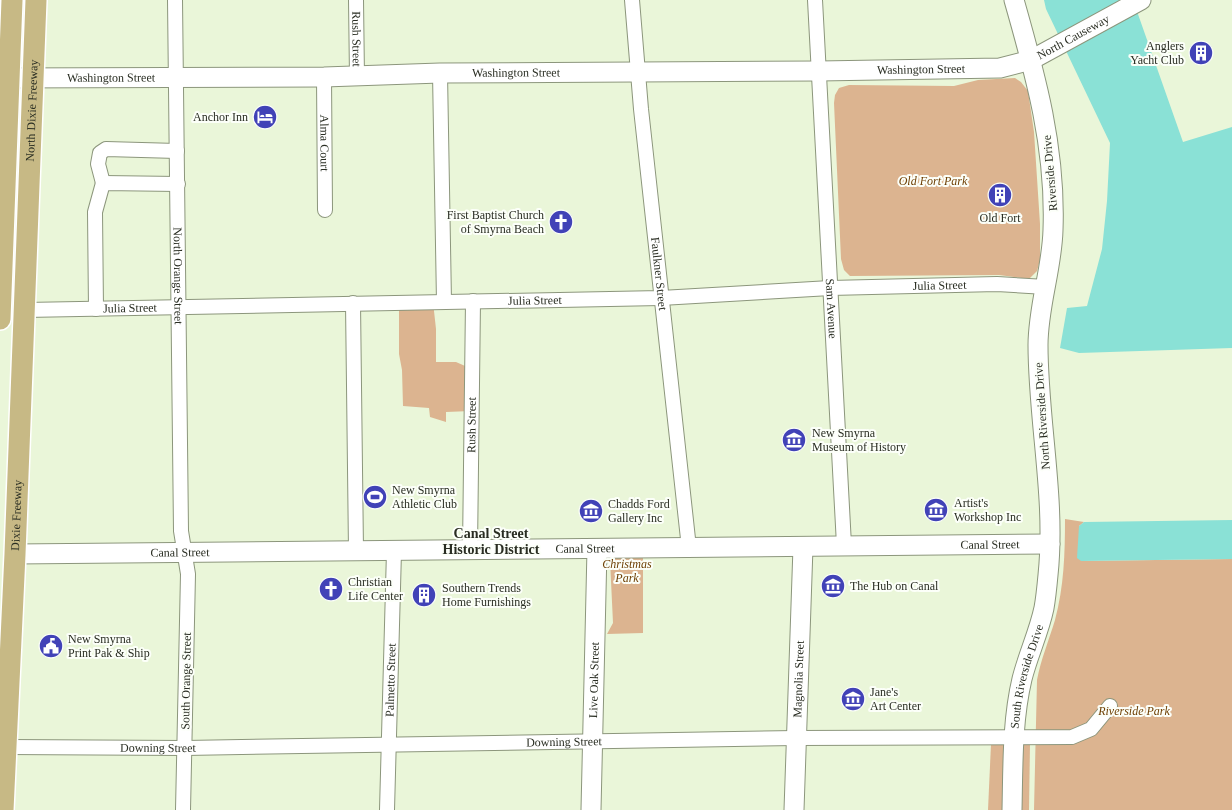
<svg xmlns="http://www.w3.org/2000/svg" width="1232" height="810" viewBox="0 0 1232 810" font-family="Georgia,serif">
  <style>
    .green { fill: #dcb490 }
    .water { fill: #8ae1d6 }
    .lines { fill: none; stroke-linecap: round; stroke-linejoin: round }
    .street-casing { stroke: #8c967c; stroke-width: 16 }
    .secondary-casing { stroke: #8c967c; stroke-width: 21 }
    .primary-casing { stroke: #fff; stroke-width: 24 }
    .street { stroke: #fff; stroke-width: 14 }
    .secondary { stroke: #fff; stroke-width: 19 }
    .primary { stroke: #c7b985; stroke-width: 21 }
    .labels { text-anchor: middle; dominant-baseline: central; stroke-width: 4; stroke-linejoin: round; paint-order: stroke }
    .street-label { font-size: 12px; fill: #292d22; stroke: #fcfff9 }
    .poi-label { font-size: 12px; fill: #292d22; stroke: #fcfff9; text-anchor: start }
    .park-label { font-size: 12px; font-style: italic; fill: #6e3f03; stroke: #fcfff9 }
    .neighbourhood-label { font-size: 14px; font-weight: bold; fill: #292d22; stroke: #fcfff9 }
  </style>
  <rect width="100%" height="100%" fill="#eaf6d9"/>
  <g class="green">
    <path d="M1015 78 1021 82 1028 91 1034 132 1040 224V260L1037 271 1029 279 999 275 850 276 844 270 841 259 834 103 835 95 839 88 849 85 954 86 978 80Z"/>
    <path d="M399 302H433L436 329V362H456L472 369 471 411 446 412V422L430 417 429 408 403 406 402 370 399 354Z"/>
    <path d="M1065 519 1084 522 1079 526 1081 561 1232 559V810H1034L1037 680C1041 659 1049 640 1055 620 1064 587 1065 553 1065 519Z"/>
    <path d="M643 552V633L607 634 613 623 610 560 617 554Z"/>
    <path d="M991 744H1007L1005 810H988Z"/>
    <path d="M1020 744H1030L1029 810H1018Z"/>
  </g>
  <g class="water">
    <path d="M1044 0H1133L1183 142 1232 127V348L1079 353 1060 348 1067 308 1087 306 1102 249 1107 201 1110 143 1046 9Z"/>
    <path d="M1232 520V559L1081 561 1077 558 1079 526 1084 522Z"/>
  </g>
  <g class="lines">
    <g class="street-casing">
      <g id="street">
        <path id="s1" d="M175 0 181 531 188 574 183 810"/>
        <path id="s2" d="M356 0 357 77"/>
        <path id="s3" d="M632 0 641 109 689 548"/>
        <path id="s4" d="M815 0 844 545"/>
        <path d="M440 73 444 302"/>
        <path id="s5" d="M324 77 325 210"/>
        <path d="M103 183 98 164 100 153 106 149 177 151"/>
        <path d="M353 303 356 551"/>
        <path d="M96 309 95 212 103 183 178 184"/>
        <path id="s6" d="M25 310 661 298 830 288 997 284 1046 287"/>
        <path id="s7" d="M470 549 473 301"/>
        <path id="s8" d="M6 747 185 748 796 738 1072 737 1091 729 1110 706"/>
        <path id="s9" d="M387 810 394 551"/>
      </g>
    </g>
    <g class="secondary-casing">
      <g id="secondary">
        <path id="s10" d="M0 78 324 77 440 73 819 71 1000 68 1031 60 1141 0"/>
        <path id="s11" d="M15 554 1050 544"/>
        <path id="s12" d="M591 810 597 549"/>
        <path id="s13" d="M794 810 803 547"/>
        <path id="s14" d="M1012 810C1013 767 1012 721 1022 679 1028 655 1039 632 1044 608 1046 597 1047 586 1048 575 1056 499 1038 421 1038 345 1038 306 1052 269 1053 230 1056 149 1036 77 1014 0"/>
      </g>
    </g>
    <g class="primary-casing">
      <g id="primary">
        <path d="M0 319 12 0"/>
        <path id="s15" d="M3 810 15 554 36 0"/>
      </g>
    </g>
    <use href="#street" class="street"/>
    <use href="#secondary" class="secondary"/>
    <use href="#primary" class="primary"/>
  </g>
  <defs>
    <g id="building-disc" transform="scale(1.25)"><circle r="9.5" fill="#4142b7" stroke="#fcfff9"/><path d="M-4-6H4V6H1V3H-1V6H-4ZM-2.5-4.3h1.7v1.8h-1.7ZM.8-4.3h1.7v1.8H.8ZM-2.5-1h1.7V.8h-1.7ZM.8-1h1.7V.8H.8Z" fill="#fff"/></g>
    <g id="hotel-disc" transform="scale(1.25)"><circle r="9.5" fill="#4142b7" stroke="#fcfff9"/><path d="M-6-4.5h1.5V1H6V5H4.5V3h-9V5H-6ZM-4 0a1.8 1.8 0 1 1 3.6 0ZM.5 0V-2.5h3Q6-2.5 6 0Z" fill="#fff"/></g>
    <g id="church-disc" transform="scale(1.25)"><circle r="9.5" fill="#4142b7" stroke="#fcfff9"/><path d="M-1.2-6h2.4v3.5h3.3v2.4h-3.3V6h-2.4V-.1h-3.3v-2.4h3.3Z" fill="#fff"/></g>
    <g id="museum-disc" transform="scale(1.25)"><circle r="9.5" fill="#4142b7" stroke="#fcfff9"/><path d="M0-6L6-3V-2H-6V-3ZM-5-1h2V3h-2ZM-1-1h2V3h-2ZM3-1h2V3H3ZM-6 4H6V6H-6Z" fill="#fff"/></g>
    <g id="stadium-disc" transform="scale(1.25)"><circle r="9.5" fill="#4142b7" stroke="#fcfff9"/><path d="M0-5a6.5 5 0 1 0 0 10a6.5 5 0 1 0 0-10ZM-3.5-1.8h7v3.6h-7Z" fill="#fff"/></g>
    <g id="civic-disc" transform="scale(1.25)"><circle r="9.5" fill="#4142b7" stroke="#fcfff9"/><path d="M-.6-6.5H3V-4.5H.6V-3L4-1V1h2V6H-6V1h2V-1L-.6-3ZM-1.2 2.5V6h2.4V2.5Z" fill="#fff"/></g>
  </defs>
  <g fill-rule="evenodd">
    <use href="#building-disc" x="1201" y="53"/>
    <use href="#hotel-disc" x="265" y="117"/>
    <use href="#building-disc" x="1000" y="195"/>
    <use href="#church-disc" x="561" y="222"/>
    <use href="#museum-disc" x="794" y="440"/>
    <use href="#stadium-disc" x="375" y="497"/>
    <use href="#museum-disc" x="936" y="510"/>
    <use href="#museum-disc" x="591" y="511"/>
    <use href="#museum-disc" x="833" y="586"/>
    <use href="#church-disc" x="331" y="589"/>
    <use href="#building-disc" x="424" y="595"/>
    <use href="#civic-disc" x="51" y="646"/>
    <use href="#museum-disc" x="853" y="699"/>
  </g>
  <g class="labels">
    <g class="street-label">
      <text stroke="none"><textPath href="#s10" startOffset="1080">North Causeway</textPath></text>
      <text stroke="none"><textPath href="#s2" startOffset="39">Rush Street</textPath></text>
      <text stroke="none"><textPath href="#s10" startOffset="921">Washington Street</textPath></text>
      <text stroke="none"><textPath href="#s10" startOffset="516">Washington Street</textPath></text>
      <text stroke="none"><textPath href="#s10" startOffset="111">Washington Street</textPath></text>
      <text stroke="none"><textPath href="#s15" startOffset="700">North Dixie Freeway</textPath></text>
      <text stroke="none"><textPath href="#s5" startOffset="66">Alma Court</textPath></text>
      <text transform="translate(1050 173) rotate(-95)">Riverside Drive</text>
      <text stroke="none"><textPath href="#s3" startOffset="275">Faulkner Street</textPath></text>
      <text stroke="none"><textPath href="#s1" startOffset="276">North Orange Street</textPath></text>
      <text stroke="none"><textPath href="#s6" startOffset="915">Julia Street</textPath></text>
      <text stroke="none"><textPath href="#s6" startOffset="510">Julia Street</textPath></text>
      <text stroke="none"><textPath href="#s6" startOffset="105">Julia Street</textPath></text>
      <text stroke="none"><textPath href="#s4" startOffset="309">Sam Avenue</textPath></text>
      <text transform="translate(1042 416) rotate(-94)">North Riverside Drive</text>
      <text stroke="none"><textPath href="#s7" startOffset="124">Rush Street</textPath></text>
      <text stroke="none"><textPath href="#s15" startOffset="295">Dixie Freeway</textPath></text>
      <text stroke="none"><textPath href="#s11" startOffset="975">Canal Street</textPath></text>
      <text stroke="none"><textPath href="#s11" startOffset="570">Canal Street</textPath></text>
      <text stroke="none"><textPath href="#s11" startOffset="165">Canal Street</textPath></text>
      <text stroke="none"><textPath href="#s14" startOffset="135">South Riverside Drive</textPath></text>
      <text stroke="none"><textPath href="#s13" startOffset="131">Magnolia Street</textPath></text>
      <text stroke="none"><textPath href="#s9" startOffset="130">Palmetto Street</textPath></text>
      <text stroke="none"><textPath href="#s12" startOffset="130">Live Oak Street</textPath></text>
      <text transform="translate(186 681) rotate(-89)">South Orange Street</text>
      <text stroke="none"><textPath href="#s8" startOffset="558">Downing Street</textPath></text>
      <text stroke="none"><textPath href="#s8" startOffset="152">Downing Street</textPath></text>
    </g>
    <g class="poi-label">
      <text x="1184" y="46" text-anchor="end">Anglers<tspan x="1184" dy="14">Yacht Club</tspan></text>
      <text x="248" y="117" text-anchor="end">Anchor Inn</text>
      <text x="544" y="215" text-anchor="end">First Baptist Church<tspan x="544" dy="14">of Smyrna Beach</tspan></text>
      <text x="1000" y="218" text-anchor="middle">Old Fort</text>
      <text x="812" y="433">New Smyrna<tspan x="812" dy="14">Museum of History</tspan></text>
      <text x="392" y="490">New Smyrna<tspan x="392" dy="14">Athletic Club</tspan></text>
      <text x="954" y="503">Artist's<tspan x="954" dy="14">Workshop Inc</tspan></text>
      <text x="608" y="504">Chadds Ford<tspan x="608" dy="14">Gallery Inc</tspan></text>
      <text x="348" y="582">Christian<tspan x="348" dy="14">Life Center</tspan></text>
      <text x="850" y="586">The Hub on Canal</text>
      <text x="442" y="588">Southern Trends<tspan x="442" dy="14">Home Furnishings</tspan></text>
      <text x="68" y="639">New Smyrna<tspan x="68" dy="14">Print Pak &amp; Ship</tspan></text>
      <text x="870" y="692">Jane's<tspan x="870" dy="14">Art Center</tspan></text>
    </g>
    <g class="park-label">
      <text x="933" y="181">Old Fort Park</text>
      <text x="627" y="564">Christmas<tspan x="627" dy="14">Park</tspan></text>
      <text x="1134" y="711">Riverside Park</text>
    </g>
    <g class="neighbourhood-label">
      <text x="491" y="533">Canal Street<tspan x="491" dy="16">Historic District</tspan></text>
    </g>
  </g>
</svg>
